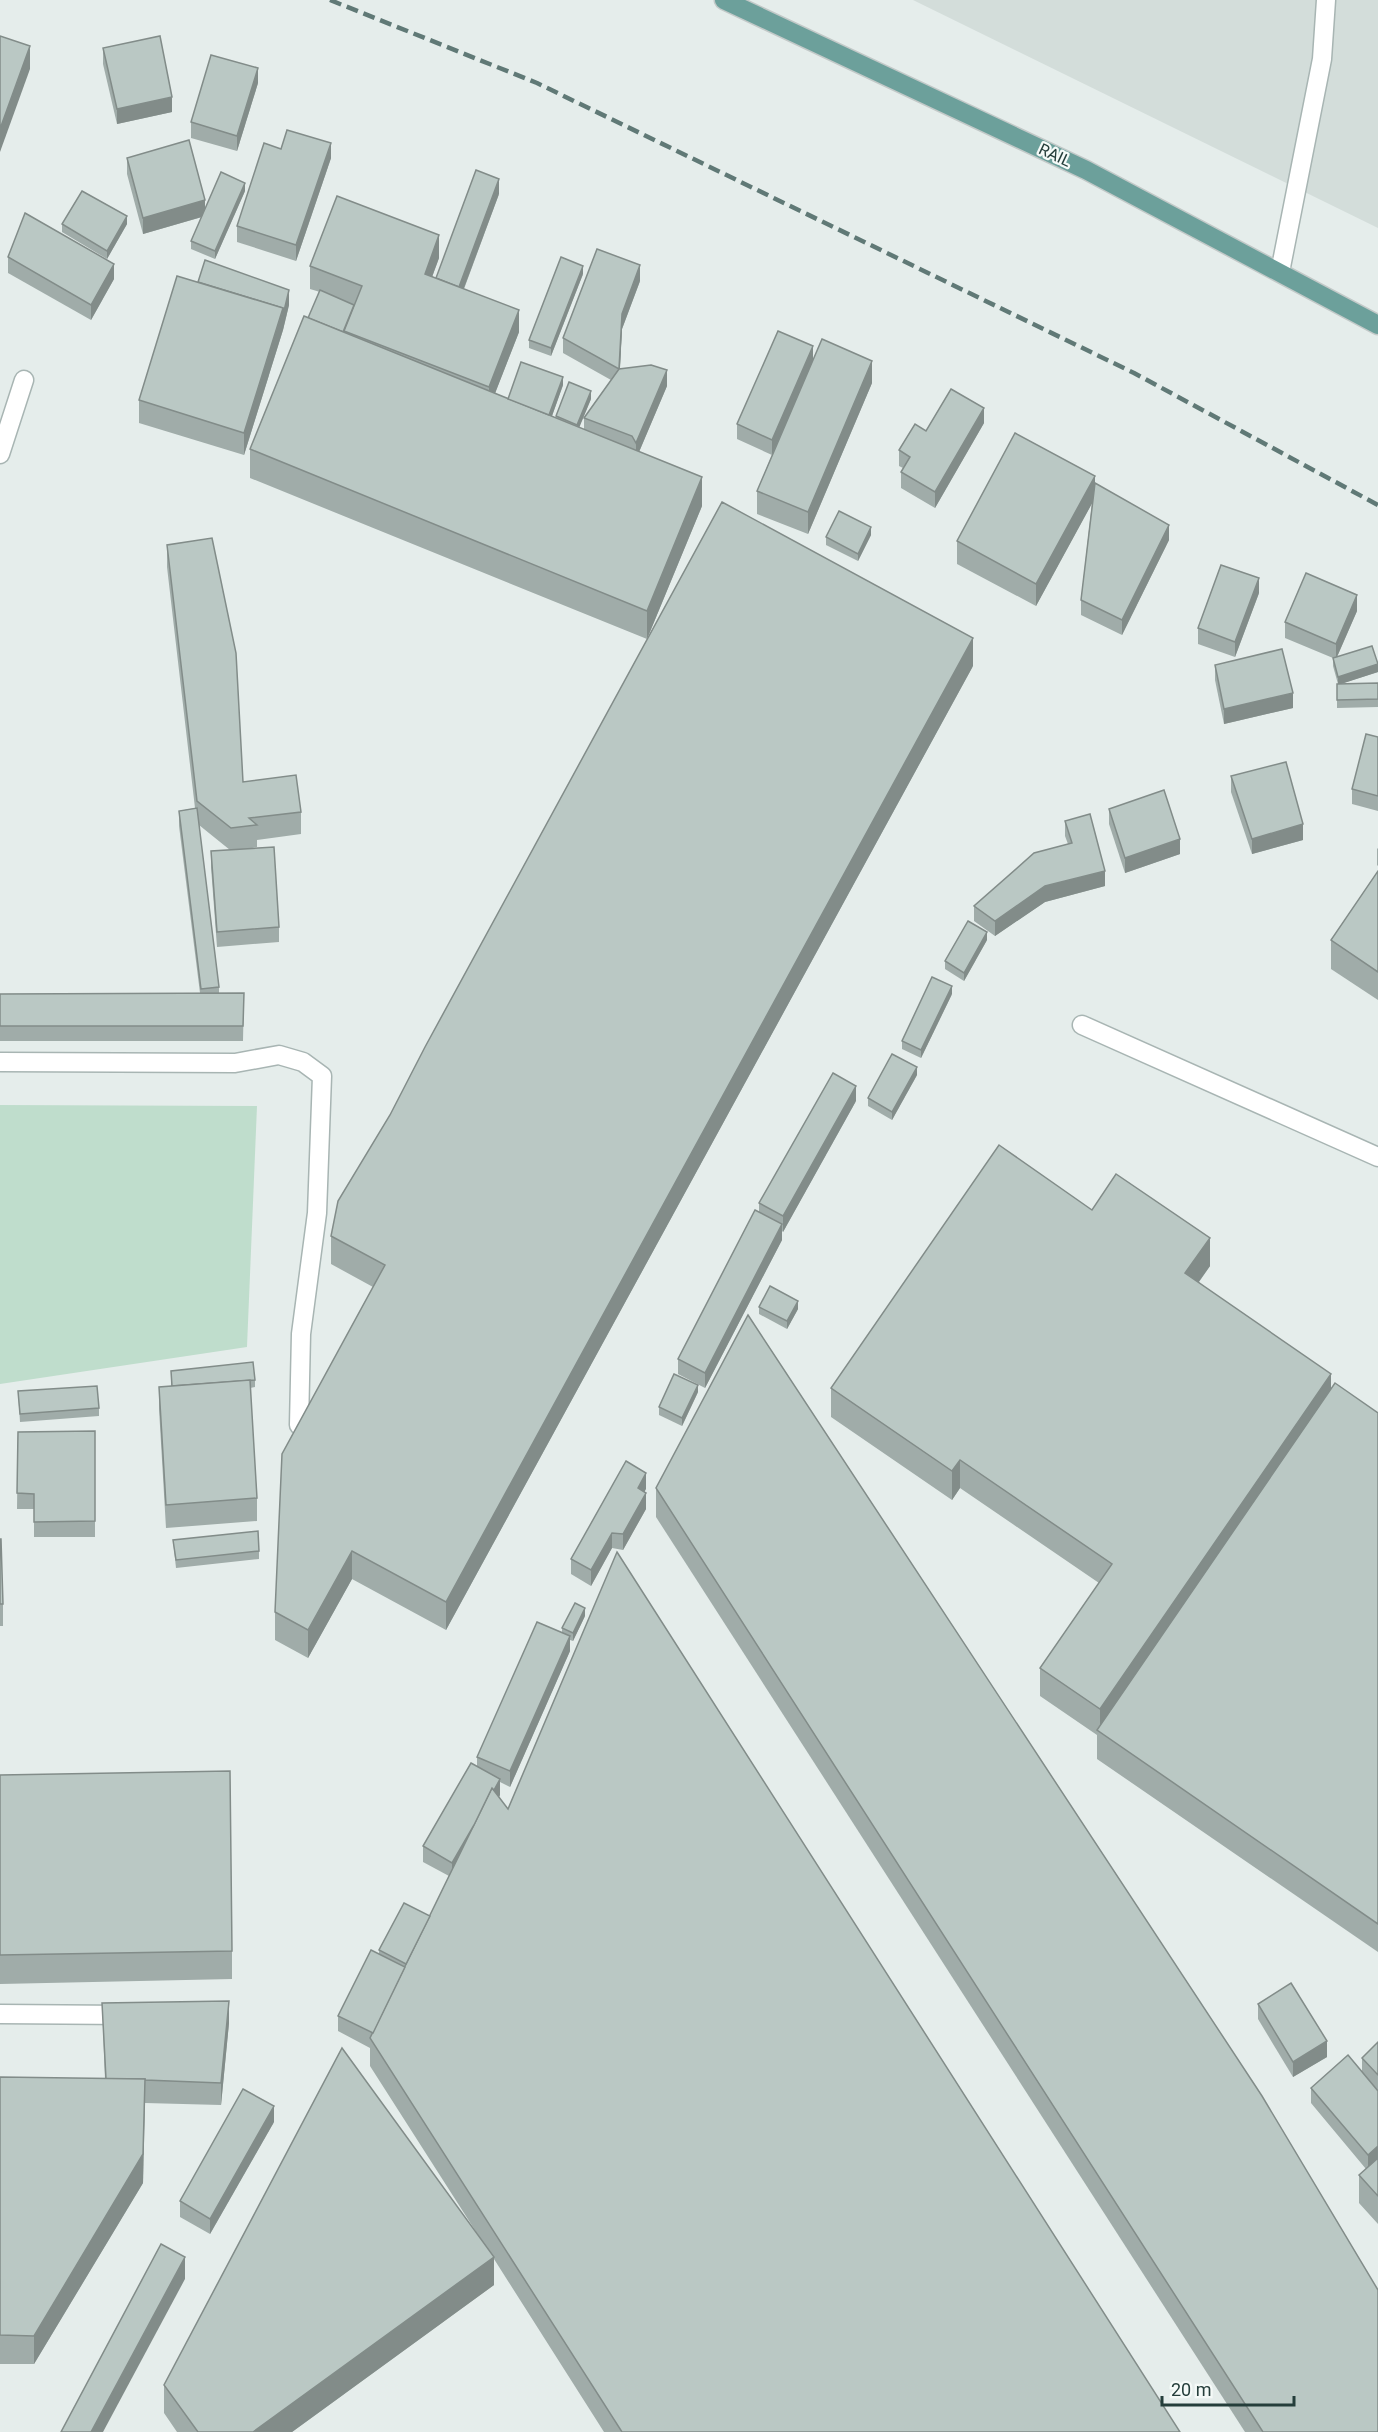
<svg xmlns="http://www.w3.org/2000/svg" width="1378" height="2432" viewBox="0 0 1378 2432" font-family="Roboto,sans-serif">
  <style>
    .built { fill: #d3ddda }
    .green { fill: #bfddcc }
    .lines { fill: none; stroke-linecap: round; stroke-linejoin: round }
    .lane-casing { stroke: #a8b5b3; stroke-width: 21 }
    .primary-casing { stroke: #c2c9c8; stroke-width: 21 }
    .lane { stroke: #fff; stroke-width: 18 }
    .primary { stroke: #6ca09b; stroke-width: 18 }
    .rail { stroke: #607976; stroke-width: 4.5; stroke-dasharray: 12 6; stroke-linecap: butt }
    .wall { fill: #a0aca9 }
    .shaded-wall { fill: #828c89 }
    .building { fill: #bac8c4; stroke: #828c89; stroke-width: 1.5 }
    .labels { text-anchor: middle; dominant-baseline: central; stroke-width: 4.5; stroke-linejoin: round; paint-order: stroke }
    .street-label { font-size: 16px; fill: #253e3b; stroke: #f5faf8 }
  </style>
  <rect width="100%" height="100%" fill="#e5edeb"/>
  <path class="built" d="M913 0H1378V228Z"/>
  <path class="green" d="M0 1105 257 1106 247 1347 0 1384Z"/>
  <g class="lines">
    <g class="lane-casing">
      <g id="lane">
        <path d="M1280 272 1322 59 1326 0"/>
        <path d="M0 454 24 380"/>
        <path d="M1082 1025 1378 1157"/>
        <path d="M0 1062 235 1063 279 1055 303 1062 322 1076 317 1213 301 1334 299 1425"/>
        <path d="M0 2014 127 2015"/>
      </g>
    </g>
    <g class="primary-casing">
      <path id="primary" d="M724 0 1086 170 1378 325"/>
    </g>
    <use href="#lane" class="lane"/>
    <use href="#primary" class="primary"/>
    <path class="rail" d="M330 0 537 83 1134 373 1378 505"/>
  </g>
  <g class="wall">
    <path d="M103 48 172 112 117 124 103 64Z"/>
    <path d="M258 83 237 151 191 138V122Z"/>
    <path d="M281 149 331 158 296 261 237 242V226Z"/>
    <path d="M127 158 205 208 245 191 215 259 191 249V241L202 217 143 234 127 174Z"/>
    <path d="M499 194 464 289 519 332 495 393 508 399 563 385 552 416 556 418V416L591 399 579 427 584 430V418L611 380 563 353V338L640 281 622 329 620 369 667 386 639 452 702 506 647 639 250 478V449L320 292 310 289V266L439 258 432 277 436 278Z"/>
    <path d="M62 224H127L107 259 62 232Z"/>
    <path d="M8 257 114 279 91 320 8 273Z"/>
    <path d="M583 274 551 356 529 348V340Z"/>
    <path d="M198 282 289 305 283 330 244 455 139 423V400Z"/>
    <path d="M813 360 872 383 808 534 757 514V491L772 455 737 439V424Z"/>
    <path d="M984 423 935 508 901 488V472L903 468 899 466V450L926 431Z"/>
    <path d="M1095 483 1169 540 1122 635 1081 615V600L1092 503 1036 606 957 564V541Z"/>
    <path d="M871 535 858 561 826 545V537Z"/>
    <path d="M167 545 243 782 301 812V834L257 840V847L247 849 279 927V942L217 947 211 867V851L230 850 199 825 219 987V993H244L243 1041H0V994L200 993 179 826V811L195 808 167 567Z"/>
    <path d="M1259 593 1235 657 1198 644V628Z"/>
    <path d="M1357 611 1337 657 1378 663V672L1340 684 1378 683V707L1337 708V684H1338L1333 666V658L1285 638V622Z"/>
    <path d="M1215 665 1293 708 1224 724 1215 680Z"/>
    <path d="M973 666 446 1630 352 1579 308 1658 275 1640V1612L373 1287 331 1264V1236Z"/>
    <path d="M1378 737V811L1352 804V789Z"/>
    <path d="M1231 776 1303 840 1252 854 1231 792Z"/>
    <path d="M1109 809 1180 854 1125 873 1109 824Z"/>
    <path d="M1065 821 1105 886 1045 902 995 936 974 921V906L1068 844 1065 836Z"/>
    <path d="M1378 848V866L1377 865V849Z"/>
    <path d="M1378 871V1000L1331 969V940Z"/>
    <path d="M987 940 964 981 945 969V961Z"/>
    <path d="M952 994 921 1058 902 1049V1041Z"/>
    <path d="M917 1075 892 1120 868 1106V1098Z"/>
    <path d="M856 1101 783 1232 782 1231V1240L705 1388 678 1374V1359L759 1212V1203Z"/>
    <path d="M1092 1210 1210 1266 1199 1282 1331 1389 1378 1413V1952L1097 1759V1735L1040 1696V1668L1099 1583 960 1488 952 1500 831 1417V1388Z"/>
    <path d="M759 1307 798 1309 787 1329 759 1314Z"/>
    <path d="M171 1371 255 1380V1387L250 1388 257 1498V1521L166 1528 159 1409V1387L171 1386Z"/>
    <path d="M18 1391 99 1408V1416L20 1422Z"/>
    <path d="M698 1392 682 1426 659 1415V1407Z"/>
    <path d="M95 1431V1537H34V1509H17L18 1432Z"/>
    <path d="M656 1488 1378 2432H1245L656 1517Z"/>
    <path d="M646 1489 644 1492 646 1509 623 1550 612 1548 591 1586 571 1574V1559Z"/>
    <path d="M0 1539 3 1604V1626H0Z"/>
    <path d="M173 1540 259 1551V1559L176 1568Z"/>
    <path d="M585 1616 573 1641 570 1640V1651L510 1787 500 1782V1795L499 1797 508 1809 1180 2432H604L494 2259V2285L292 2432H177L164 2413V2385L480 2238 370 2066V2048L338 2031V2016L379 1954V1950L430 1916 449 1876 423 1862V1846L477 1766V1757L562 1632V1628Z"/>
    <path d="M0 1775 232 1951V1979L0 1984Z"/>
    <path d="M102 2003 229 2023 221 2105 145 2103 143 2183 34 2364H0V2077L105 2079Z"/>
    <path d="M1258 2004 1327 2057 1293 2077 1258 2019Z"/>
    <path d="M1378 2042V2224L1359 2203V2175L1366 2169 1311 2103V2088L1362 2072V2058Z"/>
    <path d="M274 2122 210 2234 180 2217V2201Z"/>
  </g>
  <g class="shaded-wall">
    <path d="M30 46V69L0 152V129Z"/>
    <path d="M258 68V83L237 151V136Z"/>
    <path d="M172 97V112L117 124V109Z"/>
    <path d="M331 143V158L296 261V245Z"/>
    <path d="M499 179V194L458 304V289Z"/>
    <path d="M245 183V191L215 259V251Z"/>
    <path d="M205 200V216L143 234V218Z"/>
    <path d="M127 216V224L107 259V251Z"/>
    <path d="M439 235V258L425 296V274Z"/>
    <path d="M114 264V279L91 320V305Z"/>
    <path d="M640 265V281L622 329 619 385V369L622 314Z"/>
    <path d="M583 266V274L551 356V348Z"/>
    <path d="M289 290V305L283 330 244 455V433Z"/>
    <path d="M519 310V332L489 409V387Z"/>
    <path d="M813 346V362L772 455V440Z"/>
    <path d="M872 361V383L808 534V512Z"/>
    <path d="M667 370V386L636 459V443Z"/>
    <path d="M563 377V385L547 430V422Z"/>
    <path d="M591 391V399L577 433V425Z"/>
    <path d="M984 408V423L935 508V492Z"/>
    <path d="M1095 476V498L1036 606V584Z"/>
    <path d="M702 477V506L647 639V611Z"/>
    <path d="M1169 525V540L1122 635V620Z"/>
    <path d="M871 527V535L858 561V554Z"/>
    <path d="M1259 578V593L1235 657V642Z"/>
    <path d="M1357 595V611L1336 659V644Z"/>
    <path d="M973 638V666L446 1630V1602Z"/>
    <path d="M1378 664V672L1338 685V677Z"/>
    <path d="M1293 693V708L1224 724V709Z"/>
    <path d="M1303 824V840L1252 854V839Z"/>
    <path d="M1180 839V854L1125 873V858Z"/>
    <path d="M1105 871V886L1045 902 995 936V921L1045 886Z"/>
    <path d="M987 932V940L964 981V973Z"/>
    <path d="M952 986V994L921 1058V1050Z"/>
    <path d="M917 1067V1075L892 1120V1112Z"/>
    <path d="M856 1086V1101L783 1232V1216Z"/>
    <path d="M782 1224V1240L705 1388V1373Z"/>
    <path d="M1210 1238V1266L1185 1301V1273Z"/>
    <path d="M798 1301V1309L787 1329V1321Z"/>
    <path d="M1331 1374V1402L1100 1732V1709Z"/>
    <path d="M698 1385V1392L682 1426V1418Z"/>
    <path d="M960 1460V1488L952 1500V1471Z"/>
    <path d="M646 1473V1489L638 1504V1488Z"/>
    <path d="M646 1493V1509L623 1550V1534Z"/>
    <path d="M612 1533V1548L591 1586V1570Z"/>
    <path d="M352 1551V1579L308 1658V1630Z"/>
    <path d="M585 1608V1616L573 1641V1633Z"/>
    <path d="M570 1636V1651L510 1787V1771Z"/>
    <path d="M500 1779V1795L452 1878V1863Z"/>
    <path d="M229 2001V2023L221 2105V2083Z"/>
    <path d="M1327 2041V2057L1293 2077V2062Z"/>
    <path d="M145 2079 143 2183 34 2364V2336Z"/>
    <path d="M274 2106V2122L210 2234V2219Z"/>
    <path d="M1378 2146V2161L1368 2170V2155Z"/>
    <path d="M185 2257V2279L103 2432H91Z"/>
    <path d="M494 2257V2285L292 2432H253Z"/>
  </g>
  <g class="building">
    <path d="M0 36 30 46 0 129Z"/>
    <path d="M160 36 172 97 117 109 103 48Z"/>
    <path d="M211 55 258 68 237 136 191 122Z"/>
    <path d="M287 130 331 143 296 245 237 226 264 143 281 149Z"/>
    <path d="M189 140 205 200 143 218 127 158Z"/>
    <path d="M476 170 499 179 459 287 436 278Z"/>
    <path d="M221 172 245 183 215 251 191 241Z"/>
    <path d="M82 191 127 216 107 251 62 224Z"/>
    <path d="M337 196 439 235 425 274 519 310 489 387 344 331 362 286 310 266Z"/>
    <path d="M25 213 114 264 91 305 8 257Z"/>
    <path d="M597 249 640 265 622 314 619 369 563 338Z"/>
    <path d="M561 257 583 266 551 348 529 340Z"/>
    <path d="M205 260 289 290 283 315V308L198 282Z"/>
    <path d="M177 276 283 308 244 433 139 400Z"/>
    <path d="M320 290 354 305 343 332 308 318Z"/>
    <path d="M304 316 702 477 647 611 250 449Z"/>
    <path d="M778 331 813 346 772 440 737 424Z"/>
    <path d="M822 339 872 361 808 512 757 491Z"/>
    <path d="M521 362 563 377 549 415 508 399Z"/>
    <path d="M651 365 667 370 636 443 632 436 584 418 619 369Z"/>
    <path d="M569 382 591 391 577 425 556 416Z"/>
    <path d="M951 389 984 408 935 492 901 472 910 457 899 450 915 424 926 431Z"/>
    <path d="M1015 433 1095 476 1036 584 957 541Z"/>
    <path d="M1095 483 1169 525 1122 620 1081 600Z"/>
    <path d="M722 502 973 638 446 1602 352 1551 308 1630 275 1612 282 1454 385 1265 331 1236 338 1201 390 1115 425 1047Z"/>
    <path d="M839 511 871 527 858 554 826 537Z"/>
    <path d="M212 538 236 653 243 782 296 775 301 812 249 818 257 825 231 828 197 801 167 545Z"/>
    <path d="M1221 565 1259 578 1235 642 1198 628Z"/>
    <path d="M1306 573 1357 595 1336 644 1285 622Z"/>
    <path d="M1372 646 1378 664 1338 677 1333 658Z"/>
    <path d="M1282 649 1293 693 1224 709 1215 665Z"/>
    <path d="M1378 683V699L1337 700V684Z"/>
    <path d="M1366 734 1378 737V796L1352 789Z"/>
    <path d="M1286 762 1303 824 1252 839 1231 776Z"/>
    <path d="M1164 790 1180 839 1125 858 1109 809Z"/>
    <path d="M197 808 219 987 201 989 179 811Z"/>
    <path d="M1090 814 1105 871 1045 886 995 921 974 906 1034 853 1072 843 1065 821Z"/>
    <path d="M274 847 279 927 217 932 211 851Z"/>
    <path d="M1378 871V972L1331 940Z"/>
    <path d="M968 921 987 932 964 973 945 961Z"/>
    <path d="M932 977 952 986 921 1050 902 1041Z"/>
    <path d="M244 993 243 1026H0V994Z"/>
    <path d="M892 1054 917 1067 892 1112 868 1098Z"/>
    <path d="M833 1073 856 1086 783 1216 759 1203Z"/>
    <path d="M999 1145 1092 1210 1116 1174 1210 1238 1185 1273 1331 1374 1100 1709 1040 1668 1112 1564 960 1460 952 1471 831 1388Z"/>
    <path d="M755 1210 782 1224 705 1373 678 1359Z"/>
    <path d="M770 1286 798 1301 787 1321 759 1307Z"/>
    <path d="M748 1315 1262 2096 1378 2290V2432H1263L656 1488Z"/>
    <path d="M253 1362 255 1380 172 1386 171 1371Z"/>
    <path d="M674 1374 698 1385 682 1418 659 1407Z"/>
    <path d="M250 1380 257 1498 166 1505 159 1387Z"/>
    <path d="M1335 1383 1378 1413V1924L1097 1730Z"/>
    <path d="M97 1386 99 1408 20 1414 18 1391Z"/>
    <path d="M95 1431V1521L34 1522V1494L17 1493 18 1432Z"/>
    <path d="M626 1461 646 1473 638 1488 646 1493 623 1534 612 1533 591 1570 571 1559Z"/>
    <path d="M258 1531 259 1551 176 1560 173 1540Z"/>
    <path d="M0 1539H1L3 1604H0Z"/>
    <path d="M617 1552 1180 2432H622L370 2038 492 1788 508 1809Z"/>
    <path d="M575 1603 585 1608 573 1633 562 1628Z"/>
    <path d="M537 1622 570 1636 510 1771 477 1757Z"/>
    <path d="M471 1763 500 1779 494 1790 492 1788 474 1825 452 1863 423 1846Z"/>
    <path d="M230 1771 232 1951 0 1955V1775Z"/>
    <path d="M404 1903 430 1916 406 1964 379 1950Z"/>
    <path d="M371 1950 405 1967 373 2033 338 2016Z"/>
    <path d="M1291 1983 1327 2041 1293 2062 1258 2004Z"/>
    <path d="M229 2001 221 2083 145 2080V2079H106L102 2003Z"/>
    <path d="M1378 2042V2075L1362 2058Z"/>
    <path d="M342 2048 494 2257 253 2432H198L164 2385Z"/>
    <path d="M1348 2055 1378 2091V2146L1368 2155 1311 2088Z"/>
    <path d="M0 2077 145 2079 143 2154 34 2336 0 2335Z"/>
    <path d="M243 2089 274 2106 210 2219 180 2201Z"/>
    <path d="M1378 2158V2196L1359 2175Z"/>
    <path d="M161 2244 185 2257 91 2432H61Z"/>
  </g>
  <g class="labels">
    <g class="street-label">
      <text transform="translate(1055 155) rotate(25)">RAIL</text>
    </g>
  </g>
  <path d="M1162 2396v9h132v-9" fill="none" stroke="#253e3b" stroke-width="3"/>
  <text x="1171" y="2396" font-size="18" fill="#253e3b" stroke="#f5faf8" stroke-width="4.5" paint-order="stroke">20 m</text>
</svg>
